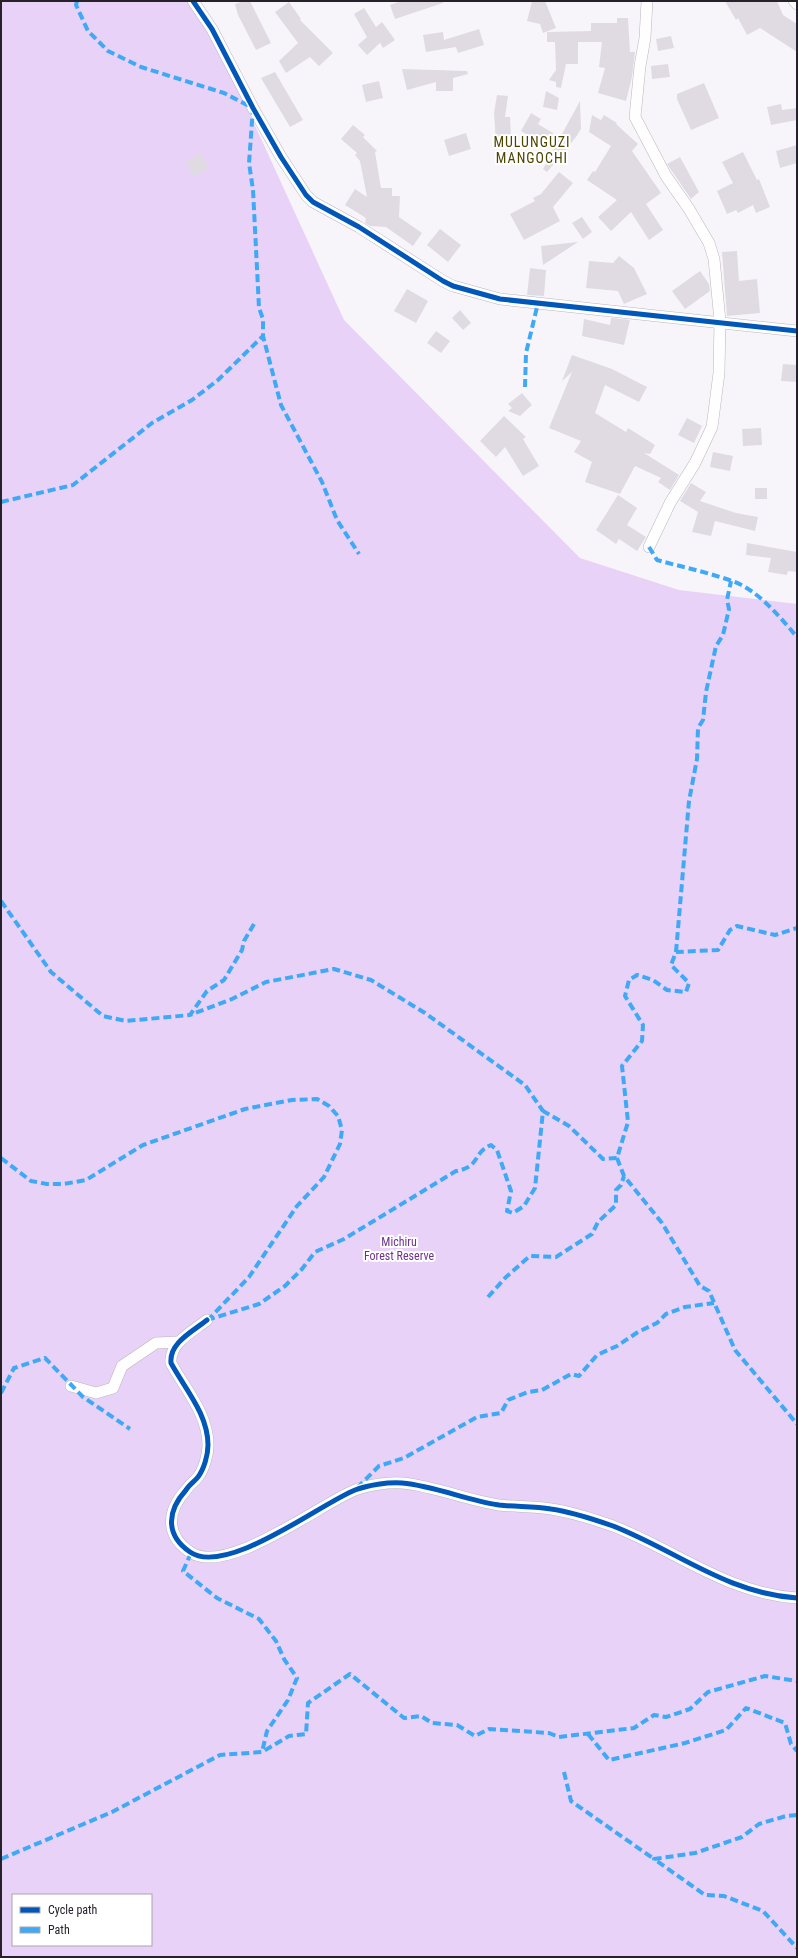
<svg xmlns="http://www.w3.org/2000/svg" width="798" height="1958" viewBox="0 0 798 1958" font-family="'Roboto Condensed',sans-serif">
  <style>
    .green { fill: #e9d2f8; fill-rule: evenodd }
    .building { fill: #e0dbe3 }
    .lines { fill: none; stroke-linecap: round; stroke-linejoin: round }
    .minor-casing { stroke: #bab6bc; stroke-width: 12 }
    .minor { stroke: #fefefe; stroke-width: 11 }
    .quiet { stroke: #3fa9f5; stroke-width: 4; stroke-dasharray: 8 4; stroke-linecap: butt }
    .cycleway-casing { stroke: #fff; stroke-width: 8 }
    .cycleway { stroke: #0057b8; stroke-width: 5 }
    .labels { text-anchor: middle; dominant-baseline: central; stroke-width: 4; stroke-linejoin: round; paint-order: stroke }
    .park-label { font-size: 12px; fill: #6e3191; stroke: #fff }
    .quarter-label { font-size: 14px; letter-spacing: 1px; fill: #4e4501; stroke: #fff }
  </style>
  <rect width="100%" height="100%" fill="#f8f5fa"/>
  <path class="green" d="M1 1H198L344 320 580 558 679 590 797 604V1957H1ZM13 1895H151V1945H13Z"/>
  <g class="building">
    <path d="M244 1H250L271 43 256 50 238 15 235 4Z"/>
    <path d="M401 1H443V3L395 19 390 5Z"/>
    <path d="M532 1H545L556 28 543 33 540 24 527 21Z"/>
    <path d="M725 1H777L783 15 797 24V52L760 28 747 35 738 18 736 20Z"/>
    <path d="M289 2 301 19 300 20 333 53 319 66 310 57 286 73 279 61 298 43 275 12Z"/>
    <path d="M364 8 376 27 382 22 395 40 383 48 380 43 367 55 358 45 367 37 354 14Z"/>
    <path d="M617 18H628L630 52H635L632 77 626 101 598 93 605 68 599 67 602 42H578V64H566L561 88 556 87V82L549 80 556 70 555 42H547V32L591 31V23H617Z"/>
    <path d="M479 29 484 45 458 53 456 47 426 52 423 35 443 32 444 40Z"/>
    <path d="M671 36 674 48 658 51 656 39Z"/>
    <path d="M668 64 670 77 652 79 651 66Z"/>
    <path d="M402 69 467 71 468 74 453 78V91H436V82L407 90Z"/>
    <path d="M275 72 303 120 290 127 261 78Z"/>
    <path d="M379 81 383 98 366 102 362 85Z"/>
    <path d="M704 83 719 118 691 130 677 99V94Z"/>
    <path d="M546 91 559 98 557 110 543 107Z"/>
    <path d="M497 95 508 96 505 117H510L511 138H503L502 143H496L494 113Z"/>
    <path d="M580 101 581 129 576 137 547 172 543 169Z"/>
    <path d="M781 104 782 110 797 108V120L771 125 767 107Z"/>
    <path d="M531 113 541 119 538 124 553 133 550 148 521 131Z"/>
    <path d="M592 115 601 120 604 115 617 123 616 124 638 144 632 151 661 193 646 204 663 230 649 240 631 212 611 231 598 217 617 200 587 180 593 171 595 172 611 146 589 132Z"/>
    <path d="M353 125 365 135 363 137 377 151 375 152 381 188H392V196H400L399 217 422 233 413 246 386 227 370 226 365 223 366 218 345 205 355 189 367 197 360 161 355 155 357 153 341 139Z"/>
    <path d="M466 133 471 149 449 156 444 140Z"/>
    <path d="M797 145V163L780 168 776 151Z"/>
    <path d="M743 152 757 180 759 179 770 207 756 213 753 205 738 213 736 210 727 214 717 191 733 183 722 162Z"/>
    <path d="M201 153 209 168 194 177 185 162Z"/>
    <path d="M680 157 699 192 691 199 667 164Z"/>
    <path d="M559 172 573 183 553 207 560 221 524 240 510 214 535 201 533 198 541 194Z"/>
    <path d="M582 217 592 232 583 239 572 223Z"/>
    <path d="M440 229 461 245 448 262 427 245Z"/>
    <path d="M578 242 543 265 541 246Z"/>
    <path d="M737 251 739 281 757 279 760 313 727 316 722 252Z"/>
    <path d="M619 256 634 268 647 294 624 304 618 291 586 288 589 261 613 263Z"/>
    <path d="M530 268 546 270 544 296 527 295Z"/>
    <path d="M700 271 709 284 710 291 685 309 672 291Z"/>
    <path d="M407 289 428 301 416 323 394 311Z"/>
    <path d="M460 310 471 323 463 330 452 318Z"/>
    <path d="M611 318 630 320 624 345 582 336 584 319 610 325Z"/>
    <path d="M436 331 450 341 441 353 427 343Z"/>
    <path d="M572 355 612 369 647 387 639 402 605 385 595 413 626 432 628 428 655 445 650 454 644 453 679 475 670 490 658 482 661 478 635 466 620 494 585 482 592 462 574 452 581 441 549 428 572 372 562 381Z"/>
    <path d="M783 364 797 365V382L781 381Z"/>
    <path d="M522 393 532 405 520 416 508 411 512 408 508 404Z"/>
    <path d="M504 416 526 437 523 439 539 466 523 476 505 447 496 457 480 441Z"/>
    <path d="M687 418 702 426 694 443 678 435Z"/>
    <path d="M761 428 762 445 743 446 742 429Z"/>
    <path d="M713 452 733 456 730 471 710 467Z"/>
    <path d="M691 483 706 492 700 501 736 513 758 517 755 531 715 521 711 536 692 532 698 512 680 501Z"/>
    <rect x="755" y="488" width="12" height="11"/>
    <path d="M618 495 637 508 627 525 646 537 637 551 619 539 616 544 596 530Z"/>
    <path d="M747 543 797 552V572L788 571 787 575 768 572 771 558 746 555Z"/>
  </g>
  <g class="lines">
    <g class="minor-casing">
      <g id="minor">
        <path d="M193 1 212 29 253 108 281 157 306 195 313 202 359 227 443 281 453 286 500 299 797 331"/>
        <path d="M647 1 645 38 640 66 635 117 666 176 689 209 709 243 714 259 720 321 719 373 712 427 695 463 670 503 649 547"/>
        <path d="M794 1 797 4"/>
        <path d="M207 1320C192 1332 169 1343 171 1363 185 1389 208 1414 208 1445 208 1455 204 1469 198 1477 194 1482 189 1485 186 1490 167 1511 165 1535 190 1552 226 1577 320 1504 355 1490 368 1485 388 1482 402 1483 435 1486 466 1500 499 1505 516 1507 534 1506 551 1509 572 1512 593 1519 613 1526 677 1551 726 1593 797 1598"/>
        <path d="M71 1386 96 1393 113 1388 122 1366 156 1343 179 1342"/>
      </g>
    </g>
    <use href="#minor" class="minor"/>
    <g class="quiet">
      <path d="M77 1 76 5 88 31 108 51 141 67 224 93 253 108 249 163 253 190 259 308 263 319V336L281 405 322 482 337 520 359 554"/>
      <path d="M525 387 526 353 538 303"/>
      <path d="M1 502 73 485 152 423 192 400 218 380 263 336"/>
      <path d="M649 547 657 560C682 567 707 572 732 581 758 590 779 616 797 637"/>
      <path d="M1 901 51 972 103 1016 126 1021 190 1015"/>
      <path d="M254 924 244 941 242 950 224 980 207 991 190 1015 232 999 266 982 334 969 371 980 425 1013 525 1085 543 1111"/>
      <path d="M676 952 689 801 697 759 698 728 703 720 706 692 716 646 723 635 729 609 727 600 731 581"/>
      <path d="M1 1158 31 1181 47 1184H64L86 1180 143 1145 245 1109 292 1100 317 1099 329 1106 338 1116 342 1130 340 1144 324 1177 297 1206 249 1277 209 1319"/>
      <path d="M617 1158 624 1176 662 1223 700 1286 709 1291 735 1350 797 1424"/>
      <path d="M488 1297 506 1277 530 1256 556 1257 592 1234 598 1222 616 1205V1190L621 1185 624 1176"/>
      <path d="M207 1320 259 1304 285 1286 302 1269 315 1252 344 1239 456 1171C481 1167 472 1153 491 1145L497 1150 511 1191 507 1211 513 1213 524 1206 535 1188 543 1111 569 1126 603 1159 617 1158 628 1122 622 1066 642 1041 643 1025 625 996 629 980 637 975 653 980 667 990 686 992 689 983 671 965 676 952 718 950 730 930 737 926 775 935 797 928"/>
      <path d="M1 1393 14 1368 45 1358 83 1397 130 1429"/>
      <path d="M357 1488 379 1466 404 1458 477 1417 501 1413 508 1400 528 1392 542 1390 571 1374 579 1376 597 1355 617 1346 638 1332 657 1323 666 1314 685 1307 714 1303"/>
      <path d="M191 1553 183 1571 217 1598 259 1619 276 1641 284 1659 297 1678 288 1700 267 1731 262 1752"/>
      <path d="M588 1734 609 1760 685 1743 726 1730 746 1708 785 1723 791 1744 797 1751"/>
      <path d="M564 1772 571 1801 654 1859"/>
      <path d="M797 1815 786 1816 759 1824 742 1837 695 1853 654 1859 705 1895 724 1896 763 1911 797 1948"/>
      <path d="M1 1859 112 1812 220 1755 262 1752 289 1736 306 1734 308 1703 350 1674 404 1718 421 1716 432 1723 457 1725 475 1736 489 1729 549 1733 559 1737 634 1728 654 1715 666 1717 690 1709 708 1692 765 1676 797 1681"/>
    </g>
    <g class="cycleway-casing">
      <g id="cycleway">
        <path d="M193 1 212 29 253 108 281 157 306 195 313 202 359 227 443 281 453 286 500 299 797 331"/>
        <path d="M207 1320C192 1332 169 1343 171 1363 185 1389 208 1414 208 1445 208 1455 204 1469 198 1477 194 1482 189 1485 186 1490 167 1511 165 1535 190 1552 226 1577 320 1504 355 1490 368 1485 388 1482 402 1483 435 1486 466 1500 499 1505 516 1507 534 1506 551 1509 572 1512 593 1519 613 1526 677 1551 726 1593 797 1598"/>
      </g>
    </g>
    <use href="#cycleway" class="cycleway"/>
  </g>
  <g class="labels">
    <g class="park-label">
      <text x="399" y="1242">Michiru<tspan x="399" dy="14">Forest Reserve</tspan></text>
    </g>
    <g class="quarter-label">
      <text x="532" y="142">MULUNGUZI<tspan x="532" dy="16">MANGOCHI</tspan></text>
    </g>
  </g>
  <rect width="798" height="1958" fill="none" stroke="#27212b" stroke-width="4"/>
  <rect x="12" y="1894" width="140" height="52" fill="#ffffff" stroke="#a9a6aa"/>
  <rect x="20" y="1907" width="20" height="6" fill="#0057b8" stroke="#a9a6aa"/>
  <text x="48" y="1914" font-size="12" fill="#27212b">Cycle path</text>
  <rect x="20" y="1927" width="20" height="6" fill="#3fa9f5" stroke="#a9a6aa"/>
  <text x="48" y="1934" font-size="12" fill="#27212b">Path</text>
</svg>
